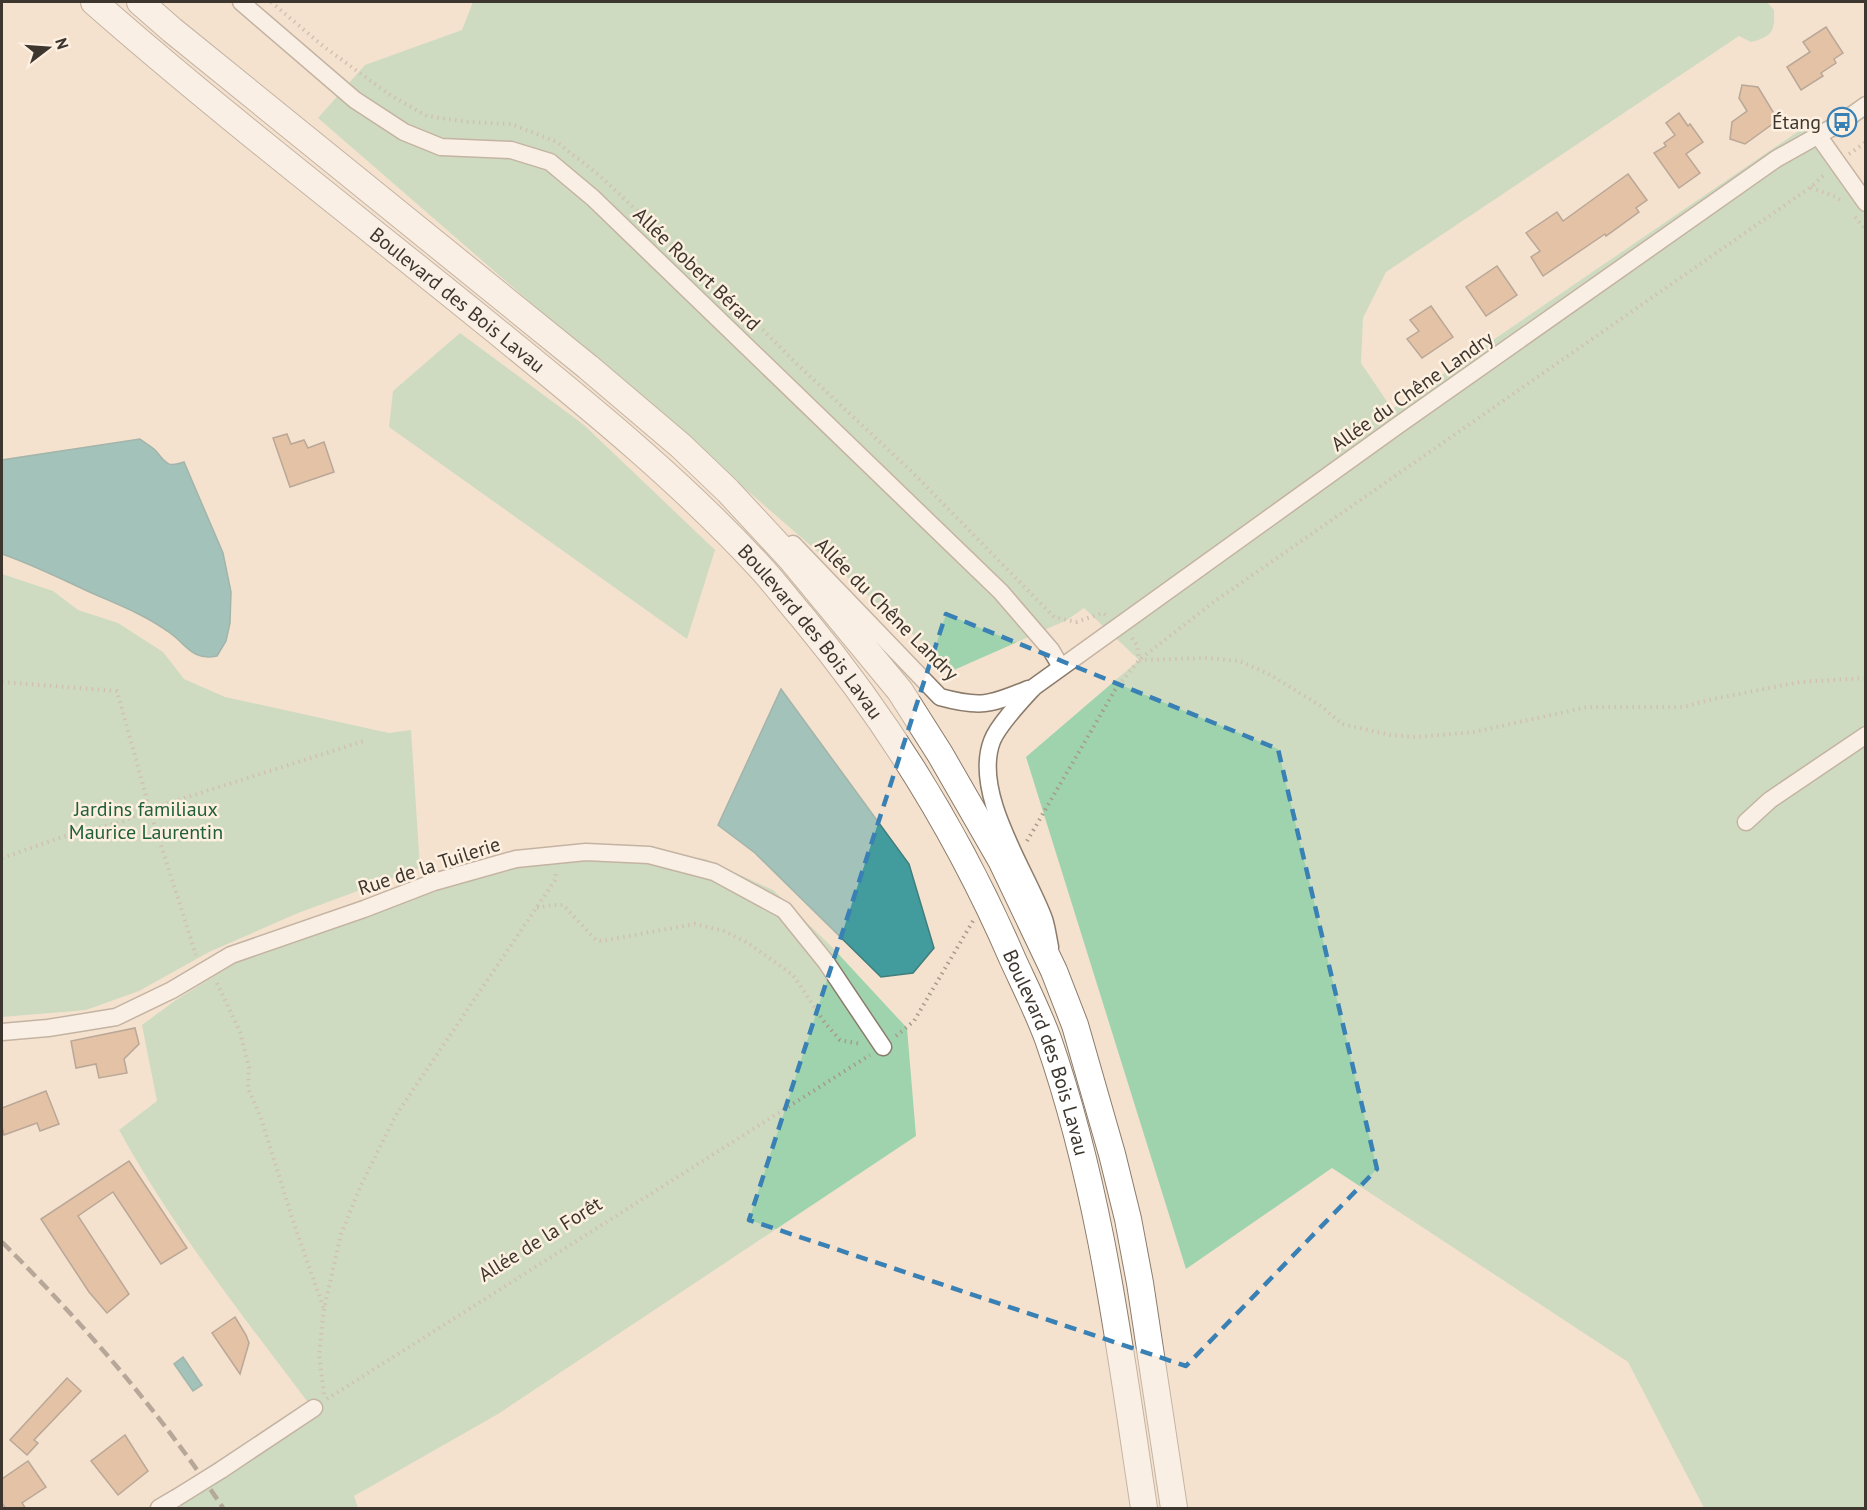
<svg xmlns="http://www.w3.org/2000/svg" width="1867" height="1510" viewBox="0 0 1867 1510" font-family="'PT Sans',sans-serif">
  <style>
    .green { fill: #9fd3ae }
    .water { fill: #429c9d; stroke: #407d7c; stroke-width: 1.5 }
    .building { fill: #d09b71; stroke: #736153; stroke-width: 1.5 }
    .lines { fill: none; stroke-linecap: round; stroke-linejoin: round }
    .street-casing { stroke: #8b7b6b; stroke-width: 19 }
    .primary-casing { stroke: #8b7b6b; stroke-width: 28 }
    .path { stroke: #a79a8b; stroke-width: 4; stroke-dasharray: 1.5 4.5; stroke-linecap: butt }
    .street { stroke: #fff; stroke-width: 16 }
    .primary { stroke: #fff; stroke-width: 26 }
    .rail { stroke: #6a6055; stroke-width: 4.5; stroke-dasharray: 12 6; stroke-linecap: butt }
    .street-bridge-casing { stroke: #8b7b6b; stroke-width: 19; stroke-linecap: butt }
    .street-bridge { stroke: #fff; stroke-width: 16 }
    .marked { fill: none; stroke: #3981b5; stroke-width: 4.5; stroke-dasharray: 12 8; stroke-linejoin: round }
    .labels { text-anchor: middle; dominant-baseline: central; stroke-width: 5; stroke-linejoin: round; paint-order: stroke }
    .poi-label { font-size: 20px; fill: #3d362e; stroke: #fef0e1; text-anchor: end }
    .street-label { font-size: 20px; fill: #3d362e; stroke: #fef0e1 }
    .park-label { font-size: 20px; fill: #1f6039; stroke: #fef0e1 }
  </style>
  <rect width="100%" height="100%" fill="#f4e2cf"/>
  <g class="green">
    <path d="M473 2H1767L1774 10C1775 32 1772 36 1751 42L1739 36 1386 272 1363 318 1361 363 1392 409 1809 124 1865 190V1508H1704L1628 1362 1332 1168 1186 1269 1026 757 1139 660 1084 608 1067 620 954 670 318 118 365 65 462 30Z"/>
    <path d="M460 333 584 425 715 550 687 639 389 427 393 391Z"/>
    <path d="M2 574 53 591 78 610 118 623 163 652 184 679 225 697 389 733 411 730 420 868 298 913 209 952 139 991 86 1010 2 1017Z"/>
    <path d="M574 851 646 852 705 859 773 890 831 946 907 1028 916 1136 498 1414 354 1496 358 1508H182L172 1493 209 1466 310 1405C243 1316 173 1228 119 1130L157 1101 142 1025 176 1000 237 962 436 891Z"/>
  </g>
  <g class="water">
    <path d="M140 439C145 443 151 446 156 451 166 463 167 468 184 462L223 553 231 592 230 623 226 641 217 656C192 661 187 645 170 633 143 613 113 603 83 589 55 576 31 564 2 554V460Z"/>
    <path d="M781 689 909 864 934 948 913 973 881 977 755 853 718 825Z"/>
    <path d="M183 1357 202 1385 193 1391 174 1364Z"/>
  </g>
  <g class="building">
    <path d="M1826 27 1843 53 1834 59 1836 63 1821 73 1823 76 1801 90 1787 67 1810 52 1803 42Z"/>
    <path d="M1742 85 1758 87 1778 120 1745 144 1730 139 1732 122 1747 111 1739 98Z"/>
    <path d="M1679 113 1688 126 1690 124 1703 142 1686 154 1700 173 1679 188 1654 153 1666 146 1664 143 1675 135 1666 123Z"/>
    <path d="M1628 174 1647 200 1636 208 1639 212 1606 236 1605 234 1543 276 1531 257 1540 251 1526 233 1557 212 1563 221Z"/>
    <path d="M1497 266 1517 295 1486 316 1466 287Z"/>
    <path d="M1431 306 1453 337 1422 358 1407 339 1419 331 1410 320Z"/>
    <path d="M287 434 291 444 304 440 308 448 324 442 334 472 290 487 273 438Z"/>
    <path d="M135 1028 139 1044 124 1059 127 1073 99 1078 96 1064 76 1068 71 1041Z"/>
    <path d="M46 1091 59 1124 40 1131 37 1123 4 1135 2 1127V1108Z"/>
    <path d="M129 1161 187 1248 161 1264 113 1192 78 1216 129 1294 107 1313 89 1292 41 1219Z"/>
    <path d="M235 1317 246 1335 249 1343 240 1374 212 1333Z"/>
    <path d="M67 1378 81 1391 34 1440 38 1443 27 1455 10 1440Z"/>
    <path d="M125 1435 148 1471 118 1495 91 1461Z"/>
    <path d="M28 1461 46 1487 22 1503 26 1509H6L2 1503V1479Z"/>
  </g>
  <g class="lines">
    <g class="street-casing">
      <g id="street">
        <path d="M241 2 355 100 404 132 441 147 511 150 550 162 593 198 1001 592 1051 650 1061 667"/>
        <path d="M1817 134 1866 203"/>
        <path d="M793 544 940 697C980 708 990 705 1028 689"/>
        <path d="M1746 822 1770 800 1866 735"/>
        <path d="M1050 947C1048 938 1047 928 1044 919 1026 870 972 794 992 741 998 725 1022 700 1034 687L1397 426 1776 159 1842 122 1866 105"/>
        <path d="M2 1032 48 1028 116 1017 172 990 231 955 364 909 434 882 516 859 586 852 649 855 714 872 784 910 826 962 883 1047"/>
        <path d="M221 1470 314 1408"/>
        <path d="M159 1508 176 1498"/>
      </g>
    </g>
    <g class="primary-casing">
      <g id="primary">
        <path id="s1" d="M94 2C224 116 361 221 495 330 587 405 679 479 760 567 775 583 788 601 803 618 890 723 959 835 1013 960 1025 986 1038 1012 1048 1039 1101 1191 1120 1350 1144 1508"/>
        <path d="M140 2 172 30 588 367 681 446 728 491 791 559 900 691 940 754 1001 860 1054 971 1075 1025 1112 1154 1128 1219 1140 1283 1174 1508"/>
      </g>
    </g>
    <g class="path">
      <path d="M271 2 323 46 390 95 427 116 468 122 511 124 557 142 600 176 666 238 721 294 763 330 800 367 912 472 1054 617 1076 622 1103 613 1106 615"/>
      <path d="M1849 154 1866 142"/>
      <path d="M1811 187C1821 193 1835 194 1842 202"/>
      <path d="M1855 217 1866 230"/>
      <path d="M1132 638 1137 645 1139 660 1208 658 1239 661 1267 673 1321 706 1342 724 1390 735 1416 737 1474 732 1587 707H1684L1713 699 1800 682 1866 678"/>
      <path d="M2 682 117 691 151 814 196 955"/>
      <path d="M1027 841 1115 690 1139 660 1215 601 1811 187 1825 174"/>
      <path d="M2 858 65 836 122 822 150 809 367 740"/>
      <path d="M537 908 552 905H563L596 940 601 941 695 924 724 931 748 943 793 975 825 1023 840 1040 861 1044"/>
      <path d="M217 983 240 1032 249 1068 248 1088 261 1118 295 1227 324 1309"/>
      <path d="M896 1036 914 1021 973 921"/>
      <path d="M324 1394 319 1355 324 1309 341 1234 361 1185 396 1115 543 898 555 880 556 871"/>
      <path d="M327 1399 870 1055"/>
    </g>
    <use href="#street" class="street"/>
    <use href="#primary" class="primary"/>
    <path class="rail" d="M2 1242C83 1323 160 1412 223 1508"/>
    <g class="street-bridge-casing">
      <path id="street-bridge" d="M176 1498 221 1470"/>
    </g>
    <use href="#street-bridge" class="street-bridge"/>
  </g>
  <path d="M0 0H1867V1510H0ZM946 614 1278 749 1377 1169 1186 1366 749 1220Z" fill="#f4e2cf" fill-opacity=".55" fill-rule="evenodd"/>
  <path class="marked" d="M946 614 1278 749 1377 1169 1186 1366 749 1220Z"/>
  <defs>
    <g id="bus-ring" transform="scale(1.5)"><circle r="9.5" fill="#fef0e1" stroke="#3981b5" stroke-width="1.5"/><path d="M-5-6H5V4H4V6H2V4H-2V6H-4V4H-5ZM-3.5-4V0h7V-4ZM-3.5 1.2v1.5H-2V1.2ZM2 1.2v1.5H3.5V1.2Z" fill="#3981b5"/></g>
  </defs>
  <g fill-rule="evenodd">
    <use href="#bus-ring" x="1842" y="122"/>
  </g>
  <g class="labels">
    <g class="poi-label">
      <text x="1821" y="122">Étang</text>
    </g>
    <g class="street-label">
      <text transform="translate(697 269) rotate(44)">Allée Robert Bérard</text>
      <text stroke="none"><textPath href="#s1" startOffset="470">Boulevard des Bois Lavau</textPath></text>
      <text transform="translate(1412 391) rotate(-35)">Allée du Chêne Landry</text>
      <text transform="translate(887 609) rotate(45)">Allée du Chêne Landry</text>
      <text stroke="none"><textPath href="#s1" startOffset="956">Boulevard des Bois Lavau</textPath></text>
      <text transform="translate(429 866) rotate(-18)">Rue de la Tuilerie</text>
      <text stroke="none"><textPath href="#s1" startOffset="1442">Boulevard des Bois Lavau</textPath></text>
      <text transform="translate(540 1239) rotate(-32)">Allée de la Forêt</text>
    </g>
    <g class="park-label">
      <text x="146" y="809">Jardins familiaux<tspan x="146" dy="23">Maurice Laurentin</tspan></text>
    </g>
  </g>
  <rect width="1867" height="1510" fill="none" stroke="#3d362e" stroke-width="6"/>
  <g transform="translate(48 48) rotate(73)" stroke="#fef0e1" stroke-width="4.5" paint-order="stroke">
  <path d="M0-4.5L10 22L0 15L-10 22Z" fill="#3d362e"/>
  <text y="-9" font-size="16" font-weight="bold" text-anchor="middle" fill="#3d362e">N</text>
  </g>
</svg>
